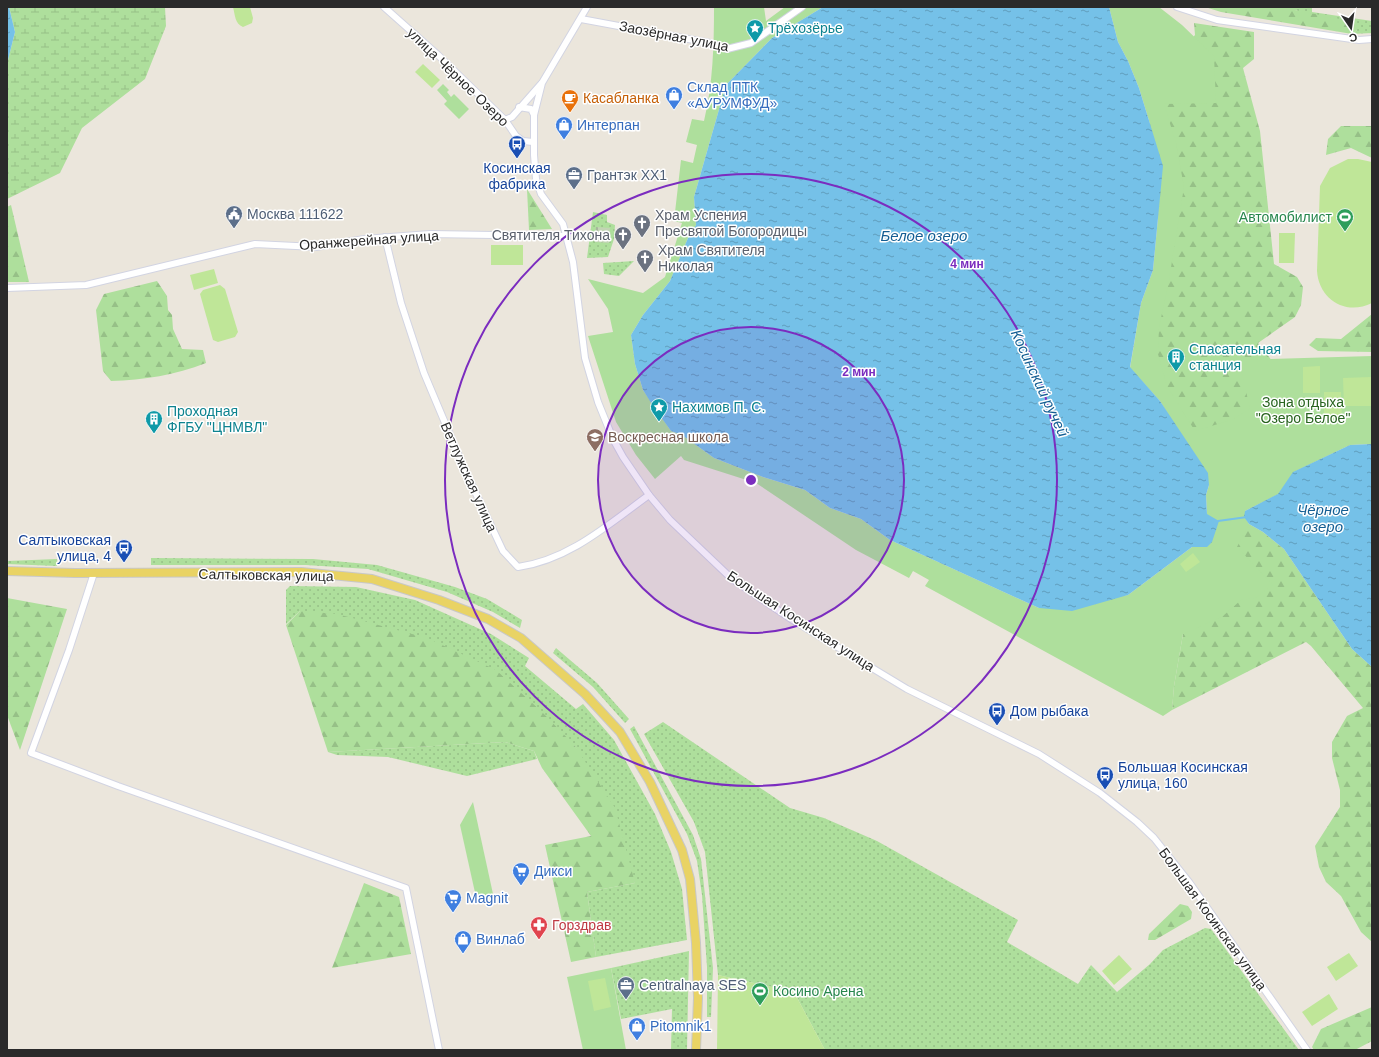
<svg xmlns="http://www.w3.org/2000/svg" width="1379" height="1057" viewBox="0 0 1379 1057" font-family="Arial,sans-serif">
  <style>
    .grass { fill: url(#grass-dots) }
    .forest { fill: url(#forest-firs) }
    .wetland { fill: url(#wetland-marsh) }
    .cemetery { fill: url(#cemetery-stones) }
    .park { fill: #aedf9c }
    .pitch { fill: #bfe698 }
    .water { fill: url(#water-ripples) }
    .lines { fill: none; stroke-linecap: round; stroke-linejoin: round }
    .stream { stroke: #75c1e8; stroke-width: 2 }
    .minor-casing { stroke: #d2d4e2; stroke-width: 8 }
    .major-casing { stroke: #c8c8c8; stroke-width: 10 }
    .minor { stroke: #fff; stroke-width: 6 }
    .major { stroke: #e9d364; stroke-width: 8 }
    .ring { fill: none; stroke: #7b2cbf; stroke-width: 2 }
    .labels { text-anchor: middle; dominant-baseline: central; stroke-width: 3; stroke-linejoin: round; paint-order: stroke }
    .culture-label { font-size: 14px; fill: #0d838f; stroke: #fff; text-anchor: start }
    .street-label { font-size: 14px; fill: #2a2a2a; stroke: #fff }
    .shop-label { font-size: 14px; fill: #366cbe; stroke: #fff; text-anchor: start }
    .food-label { font-size: 14px; fill: #c56008; stroke: #fff; text-anchor: start }
    .transit-label { font-size: 14px; fill: #164399; stroke: #fff; text-anchor: start }
    .service-label { font-size: 14px; fill: #4e5e75; stroke: #fff; text-anchor: start }
    .worship-label { font-size: 14px; fill: #5b616d; stroke: #fff; text-anchor: start }
    .leisure-label { font-size: 14px; fill: #27864d; stroke: #fff; text-anchor: end }
    .park-label { font-size: 14px; fill: #27631e; stroke: #fff }
    .education-label { font-size: 14px; fill: #785e54; stroke: #fff; text-anchor: start }
    .health-label { font-size: 14px; fill: #be3a42; stroke: #fff; text-anchor: start }
    .water-label { font-size: 15px; font-style: italic; fill: #145e93; stroke: #fff }
    .centre { fill: #7b2cbf; stroke: #fff; stroke-width: 2 }
    .ring-label { font-size: 12px; text-anchor: middle; font-weight: bold; fill: #7b2cbf; stroke: #fff; stroke-width: 3; stroke-linejoin: round; paint-order: stroke }
  </style>
  <defs>
    <pattern id="grass-dots" width="8" height="8" patternUnits="userSpaceOnUse"><rect width="8" height="8" fill="#aedf9c"/><path d="M2 2h.1M6 6h.1" fill="none" stroke="#96c087" stroke-width="1.8" stroke-linecap="round"/></pattern>
    <pattern id="forest-firs" width="22" height="20" patternUnits="userSpaceOnUse"><rect width="22" height="20" fill="#aedf9c"/><path d="M5 1l3.5 6h-7zM16 11l3.5 6h-7z" fill="#96c087"/></pattern>
    <pattern id="wetland-marsh" width="20" height="14" patternUnits="userSpaceOnUse"><rect width="20" height="14" fill="#aedf9c"/><path d="M1 5h8M5 5V1M11 12h8M15 12V8" fill="none" stroke="#96c087"/></pattern>
    <pattern id="cemetery-stones" width="16" height="16" patternUnits="userSpaceOnUse"><rect width="16" height="16" fill="#c2d4b4"/><path d="M2 7V4a2 2 0 0 1 4 0v3zM10 15v-3a2 2 0 0 1 4 0v3z" fill="#a7b69b"/></pattern>
    <pattern id="water-ripples" width="26" height="14" patternUnits="userSpaceOnUse"><rect width="26" height="14" fill="#75c1e8"/><path d="M2 4q2-2 4 0t4 0M15 11q2-2 4 0t4 0" fill="none" stroke="#609dbc"/></pattern>
  </defs>
  <rect width="100%" height="100%" fill="#ebe6dc"/>
  <g class="grass">
    <path d="M1295 7H1312V12L1372 21V33L1352 34 1357 30 1295 10Z"/>
    <path d="M593 212 607 215V222L615 225 614 239 608 257 587 258Z"/>
    <path d="M634 261 619 276 604 274 603 263Z"/>
    <path d="M151 558 313 559 377 565 455 587 487 599 522 620 520 628 493 612 447 592 368 569 306 565H151Z"/>
    <path d="M57 559V566L7 564V561Z"/>
    <path d="M290 586 356 587 415 600 491 634 529 658 525 666 576 709 583 704 614 740 655 814 671 852 682 889 687 940 596 957 587 892 635 883 575 746 300 611 286 624V590Z"/>
    <path d="M556 648 597 683 629 719 625 723 593 687 553 653Z"/>
    <path d="M663 722 790 808 824 818 877 841 1018 920 1007 942 1078 984 1091 965 1117 992 1150 964 1163 950 1205 928 1211 929 1299 1050H825L794 992 718 975 705 852 694 822 644 734Z"/>
    <path d="M634 726 693 835 701 859 713 968 711 1017H707V967L702 895 697 861 687 834 630 729Z"/>
    <path d="M505 742 534 751 537 759 467 776 388 757 337 755 328 752Z"/>
    <path d="M689 951 687 1050H671L672 1009 621 1019 611 968Z"/>
  </g>
  <g class="forest">
    <path d="M1205 7H1295V10L1350 21 1355 23 1357 30 1352 34 1221 12Z"/>
    <path d="M1194 23 1254 32V59L1243 68 1260 131 1274 264 1297 277 1303 287 1301 305 1295 317 1258 343 1277 367 1213 473 1138 367 1161 243 1149 114 1188 43 1195 35Z"/>
    <path d="M1341 126H1372V158L1351 148 1326 155 1328 139Z"/>
    <path d="M527 189 552 229 529 230Z"/>
    <path d="M11 205 29 282H7V207Z"/>
    <path d="M157 281 167 296 168 310 172 315 173 329 182 349 203 350 206 363C175 375 144 380 111 381L103 371 96 310 104 294Z"/>
    <path d="M1372 314V352L1318 351 1309 345 1316 338 1341 339Z"/>
    <path d="M1249 524 1263 532 1284 549 1352 649 1372 667V942L1361 932 1341 896 1326 882 1319 867 1315 846 1340 807V790L1332 758V742L1347 716 1363 708 1311 646 1306 642 1172 710 1174 686 1183 634 1224 526Z"/>
    <path d="M7 598 67 609 20 750 7 715Z"/>
    <path d="M300 611 337 614 427 638 496 670 541 711 575 746 615 808 635 883 587 892 596 957 571 962 545 845 591 836 542 768 534 751 505 742 328 752 286 625Z"/>
    <path d="M364 883 399 897 411 954 332 968Z"/>
    <path d="M1180 904 1188 906 1192 912 1191 919 1155 940H1148L1149 934Z"/>
    <path d="M1372 1007V1041L1355 1050H1314L1312 1047 1321 1029Z"/>
  </g>
  <path class="wetland" d="M9 7H165L166 26 145 79 82 128 60 173 7 199V64L15 32Z"/>
  <path class="cemetery" d="M596 227 610 228 609 243 595 242Z"/>
  <g class="park">
    <path d="M714 7H764L766 21 785 7H823L772 38 726 85 694 197 696 225 688 238 670 281 643 315 631 335 635 364 643 390 671 431 682 435 714 458 763 477 805 490 830 508 861 519 890 540 1039 608 1128 595 1192 547 1207 514 1206 495 1209 485 1160 401 1130 368 1141 303 1153 270 1163 166 1139 88 1128 61 1118 42 1109 7H1159L1182 25 1214 56 1216 103 1164 104 1176 143 1184 187 1168 286 1159 327 1158 354 1167 386 1195 431 1231 420 1250 409 1239 360 1372 356V444L1350 445 1294 472 1279 494 1245 511V517L1249 524 1237 547 1273 585 1255 598 1241 600 1223 616 1183 634 1174 686 1172 710 1163 716 925 586 929 580 913 571 909 578 856 550 756 483 684 460 681 456 655 479 636 455 616 422 588 336 613 332 608 309 588 279 643 293 665 277 682 223 674 221 681 160 693 163 697 145 686 142 692 119 704 121C713 84 714 45 714 7Z"/>
    <path d="M443 84 449 90 447 92 451 97 454 94 469 109 459 119 444 104 447 101 437 90Z"/>
    <path d="M473 802 493 894 476 897 460 825Z"/>
    <path d="M611 968 626 1050H583L567 977Z"/>
  </g>
  <g class="pitch">
    <path d="M233 7H250L253 18 252 23 243 27C235 24 235 15 233 7Z"/>
    <path d="M423 64 440 80 432 88 415 72Z"/>
    <path d="M1348 159H1358L1372 162V303C1346 316 1319 300 1317 271L1320 186 1330 168Z"/>
    <path d="M1279 233H1295L1294 263H1279Z"/>
    <rect x="491" y="245" width="32" height="20"/>
    <path d="M214 269 218 283 194 290 190 275Z"/>
    <path d="M220 285 225 289 238 332 235 337 218 342 213 340 200 294 203 290Z"/>
    <path d="M1320 366V393H1303V367Z"/>
    <path d="M1372 377V406H1344L1343 378Z"/>
    <path d="M1324 392H1341L1342 419H1324Z"/>
    <path d="M1193 553 1200 562 1186 572 1180 564Z"/>
    <path d="M1349 953 1358 966 1336 981 1327 967Z"/>
    <path d="M1119 955 1132 969 1114 985 1102 971Z"/>
    <path d="M718 975 794 992 825 1050H717Z"/>
    <path d="M605 978 611 1007 594 1011 588 981Z"/>
    <path d="M1329 994 1338 1009 1312 1026 1302 1012Z"/>
  </g>
  <g class="water">
    <path d="M7 7H9L15 32 7 64Z"/>
    <path d="M823 7H1109L1118 42 1128 61 1139 88 1163 166 1153 270 1141 303 1130 367 1160 401 1208 473 1209 485 1206 495 1207 514 1219 521 1212 542 1207 547H1192L1128 595 1072 611 1039 608 890 540 861 519 830 508 805 490 763 477 714 458 682 435 671 431 653 406 643 390 635 364 631 335 643 315 670 281 688 238 696 225 694 197 726 85 772 38Z"/>
    <path d="M1372 444V667L1352 649 1284 549 1263 532 1249 524 1244 517 1245 511 1278 494 1293 472 1350 445Z"/>
  </g>
  <g class="lines">
    <path class="stream" d="M1218 521 1247 517"/>
    <g class="minor-casing">
      <g id="minor">
        <path d="M384 7 438 55 505 120 516 136 523 141 533 142"/>
        <path d="M587 7 542 83 534 115V155L536 179 541 194 563 224 573 262 585 358 598 402 613 439 623 457 649 495 670 520 732 579 791 619 907 689 1039 754 1100 793 1137 822 1154 838 1189 882 1307 1050"/>
        <path d="M1177 7 1217 20 1359 40 1372 39"/>
        <path d="M581 19 710 43 727 49 751 43 802 7"/>
        <path d="M519 107 531 109 534 115"/>
        <path d="M505 120 512 117 541 84"/>
        <path d="M385 237 401 303 424 373 464 468 503 551 518 567C569 560 609 524 649 495"/>
        <path d="M7 288 86 285 255 244 316 247 364 239 430 234 567 236"/>
        <path d="M94 573 69 650 31 753 118 786 406 888 439 1050"/>
      </g>
    </g>
    <g class="major-casing">
      <path id="major" d="M7 571 75 573 301 572 372 579 439 600 488 619 521 638 585 694 620 732 650 782 682 850 690 879 696 943 698 998 696 1050"/>
    </g>
    <use href="#minor" class="minor"/>
    <use href="#major" class="major"/>
  </g>
  <circle cx="751" cy="480" r="153" fill="#7b2cbf" fill-opacity=".12"/>
  <g class="ring">
    <circle cx="751" cy="480" r="153"/>
    <circle cx="751" cy="480" r="306"/>
  </g>
  <defs>
    <g id="sight-pin" transform="scale(0.9)"><path d="M0 17L-7.5 6A9.5 9.5 0 1 1 7.5 6Z" fill="#0f9aa8" stroke="#fff"/><path d="M0-6L1.8-2.2L6-1.7L2.9 1.2L3.7 5.4L0 3.3L-3.7 5.4L-2.9 1.2L-6-1.7L-1.8-2.2Z" fill="#fff"/></g>
    <g id="shop-pin" transform="scale(0.9)"><path d="M0 17L-7.5 6A9.5 9.5 0 1 1 7.5 6Z" fill="#3f7fe0" stroke="#fff"/><path d="M-5-2.5h2.3a2.7 3.5 0 0 1 5.4 0H5L5.5 6h-11ZM-1.5-2.5h3a1.5 2.3 0 0 0-3 0Z" fill="#fff"/></g>
    <g id="cafe-pin" transform="scale(0.9)"><path d="M0 17L-7.5 6A9.5 9.5 0 1 1 7.5 6Z" fill="#e8710a" stroke="#fff"/><path d="M-5.5-4.5H6V0H3Q3 3.5 0 3.5H-2.5Q-5.5 3.5-5.5 0ZM3-3.2v2h1.7v-2ZM-6 4.5H4V6H-6Z" fill="#fff"/></g>
    <g id="bus-pin" transform="scale(0.9)"><path d="M0 17L-7.5 6A9.5 9.5 0 1 1 7.5 6Z" fill="#1a4fb4" stroke="#fff"/><path d="M-5-6H5V4H4V6H2V4H-2V6H-4V4H-5ZM-3.5-4V0h7V-4ZM-3.5 1.2v1.5H-2V1.2ZM2 1.2v1.5H3.5V1.2Z" fill="#fff"/></g>
    <g id="office-pin" transform="scale(0.9)"><path d="M0 17L-7.5 6A9.5 9.5 0 1 1 7.5 6Z" fill="#5c6f8a" stroke="#fff"/><path d="M-6-3h4V-5.5h4V-3h4V5H-6ZM-1-4.5V-3h2v-1.5ZM-6 0V1H6V0Z" fill="#fff"/></g>
    <g id="civic-pin" transform="scale(0.9)"><path d="M0 17L-7.5 6A9.5 9.5 0 1 1 7.5 6Z" fill="#5c6f8a" stroke="#fff"/><path d="M-.6-6.5H3V-4.5H.6V-3L4-1V1h2V6H-6V1h2V-1L-.6-3ZM-1.2 2.5V6h2.4V2.5Z" fill="#fff"/></g>
    <g id="stadium-pin" transform="scale(0.9)"><path d="M0 17L-7.5 6A9.5 9.5 0 1 1 7.5 6Z" fill="#2e9e5b" stroke="#fff"/><path d="M0-5a6.5 5 0 1 0 0 10a6.5 5 0 1 0 0-10ZM-3.5-1.8h7v3.6h-7Z" fill="#fff"/></g>
    <g id="church-pin" transform="scale(0.9)"><path d="M0 17L-7.5 6A9.5 9.5 0 1 1 7.5 6Z" fill="#6b7280" stroke="#fff"/><path d="M-1.2-6h2.4v3.5h3.3v2.4h-3.3V6h-2.4V-.1h-3.3v-2.4h3.3Z" fill="#fff"/></g>
    <g id="building-pin" transform="scale(0.9)"><path d="M0 17L-7.5 6A9.5 9.5 0 1 1 7.5 6Z" fill="#0f9aa8" stroke="#fff"/><path d="M-4-6H4V6H1V3H-1V6H-4ZM-2.5-4.3h1.7v1.8h-1.7ZM.8-4.3h1.7v1.8H.8ZM-2.5-1h1.7V.8h-1.7ZM.8-1h1.7V.8H.8Z" fill="#fff"/></g>
    <g id="school-pin" transform="scale(0.9)"><path d="M0 17L-7.5 6A9.5 9.5 0 1 1 7.5 6Z" fill="#8d6e63" stroke="#fff"/><path d="M0-5L7-2L0 1L-7-2ZM-4 1L0 2.5L4 1V4Q0 6-4 4Z" fill="#fff"/></g>
    <g id="supermarket-pin" transform="scale(0.9)"><path d="M0 17L-7.5 6A9.5 9.5 0 1 1 7.5 6Z" fill="#3f7fe0" stroke="#fff"/><path d="M-6-5.5h2.5l.6 2H6L4.5 2H-2.5L-4.4-4H-6ZM-1.5 3.2a1.3 1.3 0 1 0 .1 0ZM3 3.2a1.3 1.3 0 1 0 .1 0Z" fill="#fff"/></g>
    <g id="pharmacy-pin" transform="scale(0.9)"><path d="M0 17L-7.5 6A9.5 9.5 0 1 1 7.5 6Z" fill="#e0444e" stroke="#fff"/><path d="M-2-6h4v4h4v4h-4v4h-4v-4h-4v-4h4Z" fill="#fff"/></g>
  </defs>
  <g fill-rule="evenodd">
    <use href="#sight-pin" x="755" y="28"/>
    <use href="#shop-pin" x="674" y="95"/>
    <use href="#cafe-pin" x="570" y="98"/>
    <use href="#shop-pin" x="564" y="125"/>
    <use href="#bus-pin" x="517" y="144"/>
    <use href="#office-pin" x="574" y="175"/>
    <use href="#civic-pin" x="234" y="214"/>
    <use href="#stadium-pin" x="1345" y="217"/>
    <use href="#church-pin" x="642" y="223"/>
    <use href="#church-pin" x="623" y="235"/>
    <use href="#church-pin" x="645" y="258"/>
    <use href="#building-pin" x="1176" y="357"/>
    <use href="#sight-pin" x="659" y="407"/>
    <use href="#building-pin" x="154" y="419"/>
    <use href="#school-pin" x="595" y="437"/>
    <use href="#bus-pin" x="124" y="548"/>
    <use href="#bus-pin" x="997" y="711"/>
    <use href="#bus-pin" x="1105" y="775"/>
    <use href="#supermarket-pin" x="521" y="871"/>
    <use href="#supermarket-pin" x="453" y="898"/>
    <use href="#pharmacy-pin" x="539" y="925"/>
    <use href="#shop-pin" x="463" y="939"/>
    <use href="#office-pin" x="626" y="985"/>
    <use href="#stadium-pin" x="760" y="991"/>
    <use href="#shop-pin" x="637" y="1026"/>
  </g>
  <g class="labels">
    <g class="culture-label">
      <text x="768" y="28">Трёхозёрье</text>
      <text x="1189" y="349">Спасательная<tspan x="1189" dy="16">станция</tspan></text>
      <text x="672" y="407">Нахимов П. С.</text>
      <text x="167" y="411">Проходная<tspan x="167" dy="16">ФГБУ "ЦНМВЛ"</tspan></text>
    </g>
    <g class="street-label">
      <text transform="translate(674 36) rotate(11)">Заозёрная улица</text>
      <text transform="translate(458 77) rotate(44)">улица Чёрное Озеро</text>
      <text transform="translate(369 240) rotate(-4)">Оранжерейная улица</text>
      <text transform="translate(469 477) rotate(66)">Ветлужская улица</text>
      <text transform="translate(266 575) rotate(1)">Салтыковская улица</text>
      <text transform="translate(801 621) rotate(33)">Большая Косинская улица</text>
      <text transform="translate(1213 919) rotate(54)">Большая Косинская улица</text>
    </g>
    <g class="shop-label">
      <text x="687" y="87">Склад ПТК<tspan x="687" dy="16">«АУРУМФУД»</tspan></text>
      <text x="577" y="125">Интерпан</text>
      <text x="534" y="871">Дикси</text>
      <text x="466" y="898">Magnit</text>
      <text x="476" y="939">Винлаб</text>
      <text x="650" y="1026">Pitomnik1</text>
    </g>
    <g class="food-label">
      <text x="583" y="98">Касабланка</text>
    </g>
    <g class="transit-label">
      <text x="517" y="168" text-anchor="middle">Косинская<tspan x="517" dy="16">фабрика</tspan></text>
      <text x="111" y="540" text-anchor="end">Салтыковская<tspan x="111" dy="16">улица, 4</tspan></text>
      <text x="1010" y="711">Дом рыбака</text>
      <text x="1118" y="767">Большая Косинская<tspan x="1118" dy="16">улица, 160</tspan></text>
    </g>
    <g class="service-label">
      <text x="587" y="175">Грантэк ХХ1</text>
      <text x="247" y="214">Москва 111622</text>
      <text x="639" y="985">Centralnaya SES</text>
    </g>
    <g class="worship-label">
      <text x="655" y="215">Храм Успения<tspan x="655" dy="16">Пресвятой Богородицы</tspan></text>
      <text x="610" y="235" text-anchor="end">Святителя Тихона</text>
      <text x="658" y="250">Храм Святителя<tspan x="658" dy="16">Николая</tspan></text>
    </g>
    <g class="leisure-label">
      <text x="1332" y="217">Автомобилист</text>
      <text x="773" y="991" text-anchor="start">Косино Арена</text>
    </g>
    <g class="park-label">
      <text x="1303" y="402">Зона отдыха<tspan x="1303" dy="16">"Озеро Белое"</tspan></text>
    </g>
    <g class="education-label">
      <text x="608" y="437">Воскресная школа</text>
    </g>
    <g class="health-label">
      <text x="552" y="925">Горздрав</text>
    </g>
    <g class="water-label">
      <text x="924" y="235">Белое озеро</text>
      <text transform="translate(1040 383) rotate(65)">Косинский ручей</text>
      <text x="1323" y="509">Чёрное<tspan x="1323" dy="17">озеро</tspan></text>
    </g>
  </g>
  <circle cx="751" cy="480" r="6" class="centre"/>
  <g class="ring-label">
    <text x="967" y="268">4 мин</text>
    <text x="859" y="376">2 мин</text>
  </g>
  <rect width="1379" height="1057" fill="none" stroke="#2a2a2a" stroke-width="16"/>
  <g transform="translate(1351 28) rotate(167)" stroke="#ffffff" stroke-width="3" paint-order="stroke">
  <path d="M0-3L7 15L0 10L-7 15Z" fill="#2a2a2a"/>
  <text y="-6" font-size="11" font-weight="bold" text-anchor="middle" fill="#2a2a2a">С</text>
  </g>
</svg>
